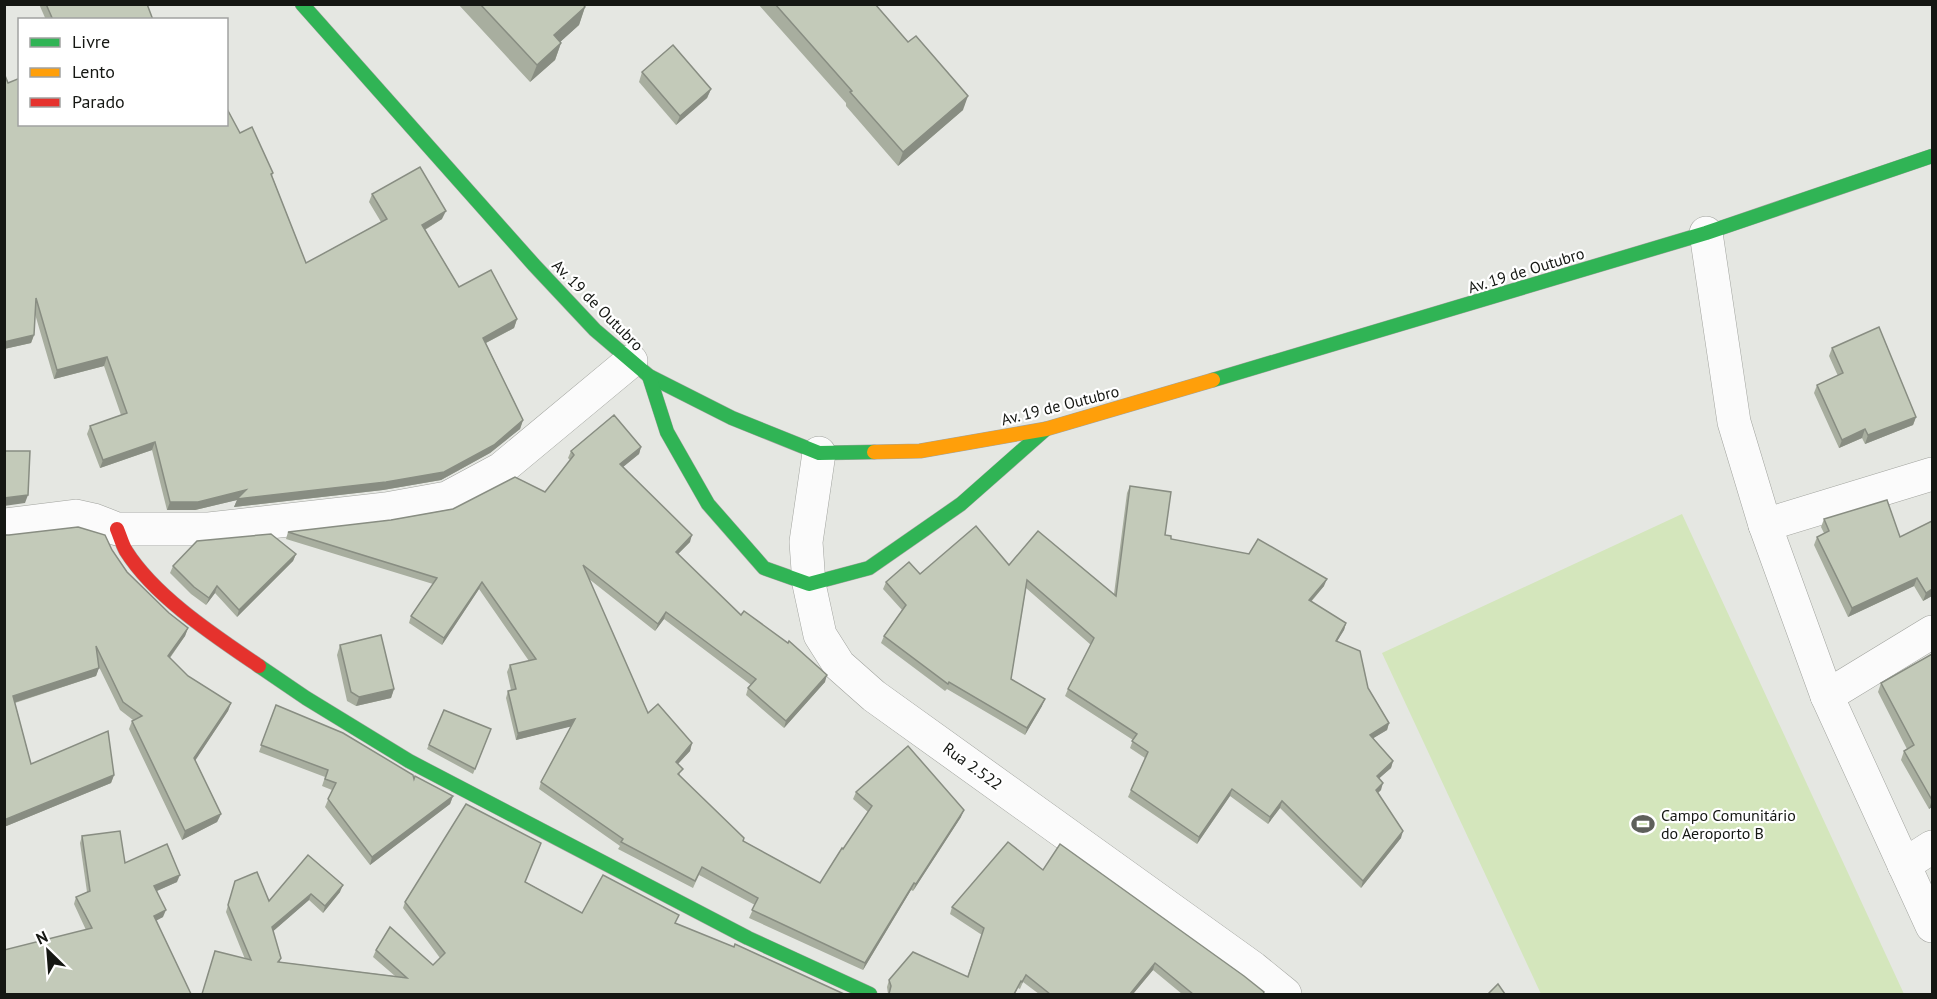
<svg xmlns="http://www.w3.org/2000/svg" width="1937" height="999" viewBox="0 0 1937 999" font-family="'PT Sans',sans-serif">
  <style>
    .green { fill: #d4e6bc }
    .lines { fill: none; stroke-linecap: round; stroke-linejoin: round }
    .street-casing { stroke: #a1a39e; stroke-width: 34 }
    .fast-casing { stroke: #a1a39e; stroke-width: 15 }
    .slow-casing { stroke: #a1a39e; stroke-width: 15 }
    .jam-casing { stroke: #a1a39e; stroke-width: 15 }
    .street { stroke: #fbfbfb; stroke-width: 33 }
    .fast { stroke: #30b455; stroke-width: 14 }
    .slow { stroke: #ff9f0a; stroke-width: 14 }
    .jam { stroke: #e5322d; stroke-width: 14 }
    .wall { fill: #a8ae9f }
    .shaded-wall { fill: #888d82 }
    .building { fill: #c3cab9; stroke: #888d82; stroke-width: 1.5 }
    .labels { text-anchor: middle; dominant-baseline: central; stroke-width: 4.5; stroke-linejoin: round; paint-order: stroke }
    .street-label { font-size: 16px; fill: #151713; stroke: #fff }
    .poi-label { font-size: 16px; fill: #151713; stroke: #fff; text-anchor: start }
  </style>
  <rect width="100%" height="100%" fill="#e5e7e2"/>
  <path class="green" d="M1682 514 1904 994H1541L1382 653Z"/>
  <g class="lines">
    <g class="street-casing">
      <g id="street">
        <path d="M1706 233 1734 422 1765 525 1827 696 1932 926"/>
        <path d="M819 453 806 542 809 584 820 635 839 665 874 696 1253 968 1285 994"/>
        <path d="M4 525 76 516 94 520 117 529H209L386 509 447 498 501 469 631 361"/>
        <path d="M1765 525 1932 474"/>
        <path d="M1827 696 1932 632"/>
        <path d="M1904 865 1932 847"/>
      </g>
    </g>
    <g class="fast-casing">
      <g id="fast">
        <path d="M302 4 534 265 595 330 649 376 732 418 819 453 874 452"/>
        <path d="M649 376 667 432 708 504 764 568 809 584 869 568 961 504 1046 429"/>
        <path d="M1213 380 1706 233 1932 156"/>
        <path d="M259 666 306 698 409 761 748 938 870 994"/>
      </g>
    </g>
    <g class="slow-casing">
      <path id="slow" d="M874 452 920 451 1046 429 1213 380"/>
    </g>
    <g class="jam-casing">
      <path id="jam" d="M117 529C120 536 122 544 126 551 155 597 215 636 259 666"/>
    </g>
    <use href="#street" class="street"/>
    <use href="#fast" class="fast"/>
    <use href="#slow" class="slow"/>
    <use href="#jam" class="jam"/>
  </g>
  <g class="wall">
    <path d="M39 4H147L153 20H46Z"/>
    <path d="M458 4H583L585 7 579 25 560 42 561 43 555 60 530 82Z"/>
    <path d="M758 4H875L963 110 898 166 846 106V103Z"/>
    <path d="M642 72 711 89 707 98 676 125 639 82Z"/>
    <path d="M4 73 8 83 240 133 273 173 272 176 306 263 381 222 369 202 372 194 442 219 425 230 459 287 517 319 514 328 486 343 523 420 520 429 490 453 441 480 383 490 234 507 237 500 195 510H167L152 450 100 468 87 434 90 426 121 415 104 366 54 379 35 314 34 335 31 343 4 349Z"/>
    <path d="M1832 348 1916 417 1913 425 1865 444 1862 438 1839 448 1814 393 1817 385 1838 376 1829 356Z"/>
    <path d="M641 447 639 454 623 467 690 542 678 554 741 615 825 682 784 728 746 695 748 688 751 685 664 619 655 631 589 579 648 713 692 743 690 751 678 764 680 776 743 841 820 883 868 812 853 799 856 792 961 817 913 891 911 890 863 970 749 918 755 905 699 875 693 888 618 849 620 846 539 789 541 782 571 726 516 740 506 698 508 691 511 690 507 672 510 665 529 661 479 589 442 645 409 623 411 616 433 584 286 539 288 532 391 520 545 492 570 460 568 458 571 451Z"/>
    <path d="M1130 486 1165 535 1171 539 1324 586 1311 602 1346 623 1344 630 1337 641 1368 688 1389 723 1387 730 1373 738 1393 761 1391 768 1379 778 1381 790 1378 793 1401 838 1361 888 1280 808 1268 824 1230 796 1197 844 1128 797 1145 758 1130 748 1133 740 1065 696 1068 689 1091 645 1026 588 1011 679 1042 706 1025 735 947 689 945 691 881 643 884 636 902 610 883 589 886 582 920 574 1009 565 1114 594 1127 493Z"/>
    <path d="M1824 519 1900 537 1932 521V596L1923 601 1914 586 1848 617 1814 545 1817 537 1824 533 1821 527Z"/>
    <path d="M4 535 112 550 127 572 169 613 188 628 185 636 170 658 188 676 231 703 228 711 195 760 221 814 217 822 182 840 129 729 132 721 133 720 120 710 99 667 96 676 15 703 31 764 114 775 111 783 4 827Z"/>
    <path d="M296 554 293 561 237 617 215 593 206 605 191 594 170 573 173 566Z"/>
    <path d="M340 645 394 689 391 698 356 706 347 701 337 655Z"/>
    <path d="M1932 654V807L1929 809 1901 760 1904 751 1907 749 1878 692 1881 683Z"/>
    <path d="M276 705 414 779 453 796 450 804 370 865 325 807 332 790 322 786 325 777 259 752Z"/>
    <path d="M444 710 491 729 473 774 427 749Z"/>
    <path d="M82 836 125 863 177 882 157 891 163 917 156 920 86 930 74 904 76 897 87 892 80 843Z"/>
    <path d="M308 855 340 892 323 913 309 900 273 931 280 962 395 976 373 957 376 950 433 965 440 958 403 908 405 902 526 882 582 913 675 924 844 994H202L215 951 245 959 226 912 235 881 269 901Z"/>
    <path d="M1043 870 1264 992V994H1182L1153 970 1133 994H1039L1023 982 1020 989 1018 988 1015 994H888L887 987 889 980 967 977 982 935 950 914 952 907Z"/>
  </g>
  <g class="shaded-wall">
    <path d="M585 7 579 25 548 53 554 35Z"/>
    <path d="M561 43 555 60 530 82 537 65Z"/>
    <path d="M711 89 707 98 676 125 680 116Z"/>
    <path d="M968 96 963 110 898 166 903 152Z"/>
    <path d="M446 211 442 219 419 233 422 225Z"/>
    <path d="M517 319 514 328 480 346 483 338Z"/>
    <path d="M34 335 31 343 4 349V342Z"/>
    <path d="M107 357 104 366 54 379 57 370Z"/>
    <path d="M1916 417 1913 425 1865 444 1868 435Z"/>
    <path d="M523 420 520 429 490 453 441 480 383 490 234 507 237 500 195 510H167L170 502 246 490Z"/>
    <path d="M1865 429 1862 438 1839 448 1842 440Z"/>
    <path d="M155 442 152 450 100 468 103 460Z"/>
    <path d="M641 447 639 454 618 471 620 464Z"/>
    <path d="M28 495 25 503 4 506V498Z"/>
    <path d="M692 535 690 542 673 559 676 552Z"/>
    <path d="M296 554 293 561 237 617 239 610Z"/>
    <path d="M1917 578 1914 586 1848 617 1852 608Z"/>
    <path d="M1327 579 1324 586 1306 607 1309 600Z"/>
    <path d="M482 582 479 589 442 645 444 638Z"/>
    <path d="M217 586 215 593 206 605 209 598Z"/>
    <path d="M1932 589V596L1923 601 1926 593Z"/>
    <path d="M666 612 664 619 655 631 658 624Z"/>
    <path d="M1346 623 1344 630 1333 648 1336 641Z"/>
    <path d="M188 628 185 636 165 664 168 656Z"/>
    <path d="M99 668 96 676 10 704 13 696Z"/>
    <path d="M827 675 825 682 784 728 786 721Z"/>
    <path d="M394 689 391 698 356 706 359 697Z"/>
    <path d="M1045 699 1042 706 1025 735 1027 728Z"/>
    <path d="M231 703 228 711 191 767 194 758Z"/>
    <path d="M575 719 573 726 516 740 518 733Z"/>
    <path d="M1389 723 1387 730 1367 742 1370 735Z"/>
    <path d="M692 743 690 751 673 769 676 762Z"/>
    <path d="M1393 761 1391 768 1374 783 1377 776Z"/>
    <path d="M114 775 111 783 4 827V820Z"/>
    <path d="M1383 783 1381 790 1373 797 1376 790Z"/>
    <path d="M1232 789 1230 796 1197 844 1199 837Z"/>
    <path d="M453 796 450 804 370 865 372 857Z"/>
    <path d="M1932 800V807L1929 809Z"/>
    <path d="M1282 801 1280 808 1268 824 1270 817Z"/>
    <path d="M964 810 961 817 913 891 916 884Z"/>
    <path d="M221 814 217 822 182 840 185 831Z"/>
    <path d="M1403 831 1401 838 1361 888 1363 881Z"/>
    <path d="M180 875 177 882 152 893 154 886Z"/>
    <path d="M914 883 911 890 863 970 865 963Z"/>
    <path d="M343 885 340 892 323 913 325 906Z"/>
    <path d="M311 894 309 900 270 934 272 927Z"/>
    <path d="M166 910 163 917 152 923 154 916Z"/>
    <path d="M1155 963 1153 970 1133 994H1130Z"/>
  </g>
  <g class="building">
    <path d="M46 4H147L153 20H53Z"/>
    <path d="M480 4H583L585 7 554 35 561 43 537 65Z"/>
    <path d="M775 4H875L908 42 916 36 968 96 903 152 850 92 852 91Z"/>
    <path d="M673 45 711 89 680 116 642 72Z"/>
    <path d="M4 73 8 83 20 78V124H226V107L240 133 252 127 273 173 271 174 306 263 387 219 372 194 420 167 446 211 422 225 459 287 491 270 517 319 483 338 523 420 494 445 444 472 386 482 237 499 246 490 198 502H170L155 442 103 460 90 426 127 413 107 357 57 370 36 298 34 335 4 342Z"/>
    <path d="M1879 327 1916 417 1868 435 1865 429 1842 440 1817 385 1843 373 1832 348Z"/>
    <path d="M614 415 641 447 620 464 692 535 676 552 741 615 744 611 788 643 789 641 827 675 786 721 748 688 756 679 666 612 658 624 583 565 648 713 658 704 692 743 676 762 683 769 678 774 744 838 743 841 820 883 842 848 843 849 872 806 856 792 908 746 964 810 916 884 914 883 865 963 752 910 758 898 702 867 695 881 621 842 623 839 541 782 575 719 518 733 508 691 516 689 510 665 536 659 482 582 444 638 411 616 437 578 288 532 391 520 453 509 515 477 545 492 574 455 571 451Z"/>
    <path d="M4 451H30L28 495 4 498Z"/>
    <path d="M1130 486 1171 492 1165 535 1171 536V539L1249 554 1258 539 1327 579 1309 600 1346 623 1336 641 1360 651 1368 688 1389 723 1370 735 1393 761 1377 776 1383 783 1376 790 1403 831 1363 881 1282 801 1270 817 1232 789 1199 837 1131 790 1148 752 1132 741 1137 734 1068 689 1094 638 1027 580 1011 679 1045 699 1027 728 949 682 948 684 884 636 906 605 886 582 909 562 920 574 976 526 1009 565 1038 531 1116 596Z"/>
    <path d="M1887 500 1900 537 1932 521V589L1926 593 1917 578 1852 608 1817 537 1829 531 1824 519Z"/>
    <path d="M78 527 105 535 112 550 127 572 169 613 188 628 168 656 188 676 231 703 194 758 221 814 185 831 132 721 142 716 123 702 96 646 99 668 13 696 31 764 108 731 114 775 4 820V535H9Z"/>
    <path d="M271 534 296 554 239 610 217 586 209 598 194 587 173 566 197 541Z"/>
    <path d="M381 635 394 689 359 697 351 692 340 645Z"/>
    <path d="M1932 654V800L1904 751 1914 745 1881 683Z"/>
    <path d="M276 705 343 733 413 775 414 779 415 776 453 796 372 857 328 799 336 783 325 779 328 770 261 745Z"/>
    <path d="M444 710 491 729 475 769 429 745Z"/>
    <path d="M466 804 541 843 525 882 582 913 603 875 679 915 675 923 734 947 735 944 844 994H202L215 951 251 960 228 905 235 881 257 872 269 901 308 855 343 885 325 906 311 894 272 927 281 958 278 962 407 978 376 950 390 927 433 965 445 953 405 902Z"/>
    <path d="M120 831 125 863 167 844 180 875 154 886 166 910 154 916 191 994H4V950L92 928 76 897 90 891 82 836Z"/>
    <path d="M1008 842 1043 870 1060 844 1244 976 1264 992 1263 994H1193L1155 963 1130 994H1050L1026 975 1022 982 1021 981 1014 994H889L891 986 889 980 913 952 968 977 984 928 952 907Z"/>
    <path d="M1498 984 1505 994H1488Z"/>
  </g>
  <defs>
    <g id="stadium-bare" transform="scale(1.8)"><path d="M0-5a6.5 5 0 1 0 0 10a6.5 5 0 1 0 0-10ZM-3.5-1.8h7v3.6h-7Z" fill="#5e605b" stroke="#fff" stroke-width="2.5" paint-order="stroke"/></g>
  </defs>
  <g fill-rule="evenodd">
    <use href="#stadium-bare" x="1643" y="824"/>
  </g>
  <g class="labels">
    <g class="street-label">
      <text transform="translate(1526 270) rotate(-17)">Av. 19 de Outubro</text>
      <text transform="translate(598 305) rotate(45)">Av. 19 de Outubro</text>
      <text transform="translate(1060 405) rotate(-14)">Av. 19 de Outubro</text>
      <text transform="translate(973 766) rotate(36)">Rua 2.522</text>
    </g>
    <g class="poi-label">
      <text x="1661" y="815">Campo Comunitário<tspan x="1661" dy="18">do Aeroporto B</tspan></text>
    </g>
  </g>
  <rect width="1937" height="999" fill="none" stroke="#151713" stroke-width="12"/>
  <rect x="18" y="18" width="210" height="108" fill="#ffffff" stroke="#a1a2a1" stroke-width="1.5"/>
  <rect x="30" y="38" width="30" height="9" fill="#30b455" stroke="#a1a2a1" stroke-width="1.5"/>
  <text x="72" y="48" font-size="18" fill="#151713">Livre</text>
  <rect x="30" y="68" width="30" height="9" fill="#ff9f0a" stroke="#a1a2a1" stroke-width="1.5"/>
  <text x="72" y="78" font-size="18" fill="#151713">Lento</text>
  <rect x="30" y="98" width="30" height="9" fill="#e5322d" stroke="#a1a2a1" stroke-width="1.5"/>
  <text x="72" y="108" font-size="18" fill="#151713">Parado</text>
  <g transform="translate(48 951) rotate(335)" stroke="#ffffff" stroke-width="4.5" paint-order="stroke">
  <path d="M0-4.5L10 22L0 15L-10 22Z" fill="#151713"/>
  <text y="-9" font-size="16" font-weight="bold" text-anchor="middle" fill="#151713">N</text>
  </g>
</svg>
